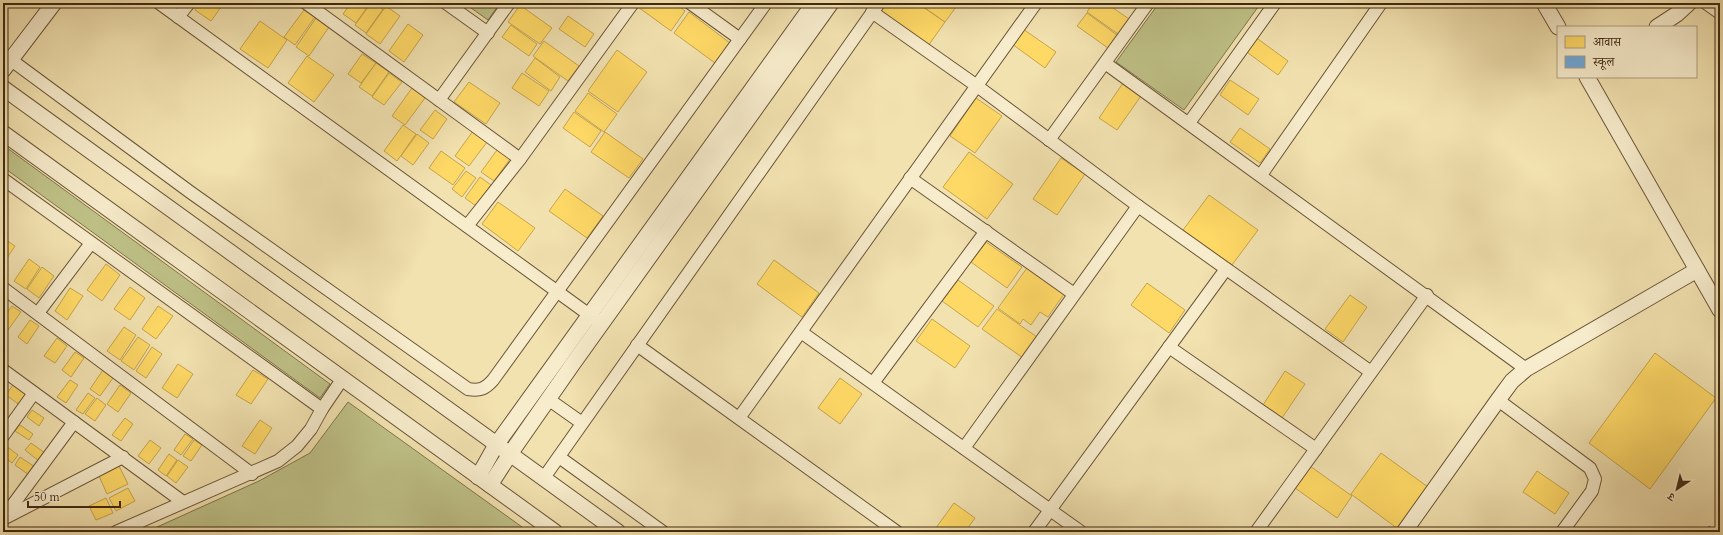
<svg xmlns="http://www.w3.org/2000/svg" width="1723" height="535" viewBox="0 0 1723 535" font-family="Cardo,'Noto Serif Devanagari',serif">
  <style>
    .green { fill: #bfc288; stroke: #80764c }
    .homes { fill: #ffd966; stroke: #c6a44c }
    .schools { fill: #6fa8dc; stroke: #61829f }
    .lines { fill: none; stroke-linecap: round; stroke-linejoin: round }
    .minor-casing { stroke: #6c5739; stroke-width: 14 }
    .tertiary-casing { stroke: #6c5739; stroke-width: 17 }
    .minor { stroke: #f7eccc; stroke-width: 12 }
    .tertiary { stroke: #f7eccc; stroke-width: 15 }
  </style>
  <rect width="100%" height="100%" fill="#f2e2b0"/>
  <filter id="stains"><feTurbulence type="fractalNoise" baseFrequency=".005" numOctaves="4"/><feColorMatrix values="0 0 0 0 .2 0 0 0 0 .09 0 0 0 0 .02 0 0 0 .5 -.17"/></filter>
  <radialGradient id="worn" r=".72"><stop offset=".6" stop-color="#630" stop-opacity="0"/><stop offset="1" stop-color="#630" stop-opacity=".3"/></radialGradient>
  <g class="green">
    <path d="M464 3H500L488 20Z"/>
    <path d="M1159 3H1253L1258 7 1184 110 1116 62Z"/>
    <path d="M3 145 330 384 320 398 3 167Z"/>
    <path d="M348 402 529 532H146L259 481 310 453Z"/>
  </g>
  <g class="homes">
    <path d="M200 3H224L211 21 195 10Z"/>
    <path d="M351 3H370L356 23 343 14Z"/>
    <path d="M371 3H374L383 9 366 33 355 25Z"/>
    <path d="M641 3H675L685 11 671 31 638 7Z"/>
    <path d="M885 3H917L945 22 928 46 879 11Z"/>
    <path d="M918 3H959L945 22Z"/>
    <path d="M1093 3H1106L1129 19 1118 34 1087 12Z"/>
    <path d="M520 5 552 28 540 44 508 22Z"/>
    <path d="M386 6 400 16 380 44 366 34Z"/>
    <path d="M304 10 315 17 295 45 284 37Z"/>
    <path d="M689 12 730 43 715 63 674 33Z"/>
    <path d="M1087 13 1117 35 1108 48 1077 26Z"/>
    <path d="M568 16 594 34 585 47 559 29Z"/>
    <path d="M316 18 329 27 309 56 296 47Z"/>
    <path d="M260 21 287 40 268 68 240 49Z"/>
    <path d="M408 24 423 35 404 62 389 51Z"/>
    <path d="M511 25 537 44 529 56 502 37Z"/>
    <path d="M1023 29 1056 52 1045 68 1012 44Z"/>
    <path d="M1254 36 1288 61 1278 75 1244 50Z"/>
    <path d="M544 41 579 66 568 81 533 56Z"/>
    <path d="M617 50 647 72 618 112 588 91Z"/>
    <path d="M362 54 376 63 361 83 348 74Z"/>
    <path d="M307 56 334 75 314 102 288 83Z"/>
    <path d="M535 58 560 77 551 91 525 72Z"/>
    <path d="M376 63 389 72 372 96 359 87Z"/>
    <path d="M389 73 402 82 384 105 372 97Z"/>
    <path d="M522 73 549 91 539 106 512 88Z"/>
    <path d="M1230 80 1259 99 1248 115 1220 95Z"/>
    <path d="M469 82 500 103 486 124 454 102Z"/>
    <path d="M1123 83 1141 96 1117 130 1099 118Z"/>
    <path d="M412 88 425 98 405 125 392 116Z"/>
    <path d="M588 93 617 114 604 132 575 111Z"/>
    <path d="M976 98 1002 116 975 153 950 136Z"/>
    <path d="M435 110 447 119 433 139 420 130Z"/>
    <path d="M574 112 601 131 590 147 563 128Z"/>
    <path d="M403 125 416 134 397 161 384 151Z"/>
    <path d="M1240 128 1270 149 1260 163 1230 142Z"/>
    <path d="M473 131 487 142 469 166 455 156Z"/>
    <path d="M605 132 643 159 629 178 591 152Z"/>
    <path d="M417 134 429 143 413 165 401 156Z"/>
    <path d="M497 150 510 159 494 181 481 172Z"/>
    <path d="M441 151 465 168 453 185 429 168Z"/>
    <path d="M969 152 1013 184 987 219 943 187Z"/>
    <path d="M1061 158 1085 174 1057 215 1033 199Z"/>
    <path d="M466 171 476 178 462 197 452 189Z"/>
    <path d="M480 177 491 185 476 206 465 198Z"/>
    <path d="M565 189 603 216 587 238 549 211Z"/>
    <path d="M1209 195 1258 230 1232 265 1183 230Z"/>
    <path d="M498 202 535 228 518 251 482 224Z"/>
    <path d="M3 238 15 246 3 264Z"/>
    <path d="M986 242 1022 267 1007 288 971 262Z"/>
    <path d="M29 259 40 267 26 289 14 281Z"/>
    <path d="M774 260 819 293 802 317 757 284Z"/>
    <path d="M106 264 120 275 102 301 87 290Z"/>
    <path d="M42 267 54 276 39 298 27 289Z"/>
    <path d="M1027 268 1064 294 1048 317 1040 312 1031 325 1023 319 1020 324 998 308Z"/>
    <path d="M958 280 994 306 978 327 942 301Z"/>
    <path d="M1147 283 1185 310 1169 333 1131 305Z"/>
    <path d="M130 287 145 298 130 320 114 309Z"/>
    <path d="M70 288 83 296 67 320 55 311Z"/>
    <path d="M1350 295 1367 307 1343 342 1325 329Z"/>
    <path d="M12 306 21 312 8 330 3 327V318Z"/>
    <path d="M158 306 173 316 156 339 142 329Z"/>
    <path d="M997 309 1037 337 1023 358 982 329Z"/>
    <path d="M932 319 970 346 955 368 916 341Z"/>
    <path d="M30 320 39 326 27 344 18 337Z"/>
    <path d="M124 327 136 335 120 360 107 351Z"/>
    <path d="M138 337 150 345 134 370 121 361Z"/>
    <path d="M57 338 67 346 55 363 44 356Z"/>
    <path d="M152 347 162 354 146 378 136 371Z"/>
    <path d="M75 352 84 358 71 377 62 370Z"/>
    <path d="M1655 353 1716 398 1650 489 1589 443Z"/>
    <path d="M178 364 193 374 177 398 162 388Z"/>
    <path d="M103 370 113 378 100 396 90 389Z"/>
    <path d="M253 370 268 379 251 404 236 395Z"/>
    <path d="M1285 371 1305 384 1282 418 1263 405Z"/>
    <path d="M840 378 862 394 840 424 818 408Z"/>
    <path d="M70 380 78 385 66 403 57 397Z"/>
    <path d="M13 385 28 395 21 406 6 395Z"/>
    <path d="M120 385 131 393 118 412 107 404Z"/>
    <path d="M88 393 95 398 83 414 76 410Z"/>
    <path d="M97 398 106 405 95 421 85 414Z"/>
    <path d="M32 410 44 418 39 426 27 417Z"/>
    <path d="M125 418 133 424 121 441 112 435Z"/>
    <path d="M260 420 272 428 255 454 242 446Z"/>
    <path d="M20 425 33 434 29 440 15 431Z"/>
    <path d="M185 434 193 439 181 455 174 450Z"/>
    <path d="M150 440 161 448 149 464 138 456Z"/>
    <path d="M194 440 202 445 191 461 183 456Z"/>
    <path d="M31 443 45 453 39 461 25 450Z"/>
    <path d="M6 446 18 455 12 463 3 456V450Z"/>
    <path d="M1381 453 1428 487 1398 529 1351 494Z"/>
    <path d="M169 454 177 460 166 476 158 470Z"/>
    <path d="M20 457 35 467 29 475 15 465Z"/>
    <path d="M178 460 188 467 176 483 167 476Z"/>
    <path d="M119 466 128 484 107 494 99 476Z"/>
    <path d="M1310 466 1352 496 1337 518 1295 488Z"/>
    <path d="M1537 471 1569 493 1555 514 1523 492Z"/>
    <path d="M128 488 135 501 116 511 109 498Z"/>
    <path d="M106 498 113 513 96 520 89 506Z"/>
    <path d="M954 503 975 518 965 532H933Z"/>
  </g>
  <path class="schools" d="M1709 526 1717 531 1720 527V532H1705Z"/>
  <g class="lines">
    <g class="minor-casing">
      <g id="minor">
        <path d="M159 3 595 319"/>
        <path d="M306 3 520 159"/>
        <path d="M446 3 488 33"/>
        <path d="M690 3 740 39"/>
        <path d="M1706 3 1720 13"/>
        <path d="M872 12 977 86 1138 206 1371 372"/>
        <path d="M178 17 189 3"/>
        <path d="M3 54 190 192 468 389C480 391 485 389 493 380L766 3"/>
        <path d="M1105 63 1526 369"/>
        <path d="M439 100 509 3"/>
        <path d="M1189 123 1275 3"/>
        <path d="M1049 140 1148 3"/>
        <path d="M1261 175 1381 3"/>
        <path d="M910 178 1074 294"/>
        <path d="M3 179 322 409"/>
        <path d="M467 226 520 159 633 3"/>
        <path d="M3 288 252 474"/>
        <path d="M38 313 91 243"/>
        <path d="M801 332 1081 532"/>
        <path d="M637 345 897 532"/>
        <path d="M1169 347 1316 449"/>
        <path d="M3 370 183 502"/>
        <path d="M873 383 986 231"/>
        <path d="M548 399 582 423"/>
        <path d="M1498 400 1590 468 1595 479 1592 491 1562 532"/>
        <path d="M739 418 1036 3"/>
        <path d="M3 436 34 393"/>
        <path d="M964 448 1138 206"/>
        <path d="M559 457 663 532"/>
        <path d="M543 479 879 3"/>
        <path d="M9 510 74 422"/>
        <path d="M3 519 123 457"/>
        <path d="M116 532 278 461 297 446 311 429 322 409 343 378"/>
        <path d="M1034 532 1226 269"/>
        <path d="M1256 532 1427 295"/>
      </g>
    </g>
    <g class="tertiary-casing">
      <g id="tertiary">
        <path d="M1544 3 1558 27"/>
        <path d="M1657 27 1677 14 1689 3"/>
        <path d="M3 70 54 3"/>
        <path d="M1587 77 1720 310"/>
        <path d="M3 88 618 532"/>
        <path d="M3 133 555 532"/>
        <path d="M478 477 496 445 814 3"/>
        <path d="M490 485 510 454 572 365 831 3"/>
        <path d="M1404 532 1498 400 1512 381 1526 369 1697 270"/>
      </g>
    </g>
    <use href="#minor" class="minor"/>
    <use href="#tertiary" class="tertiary"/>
  </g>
  <rect width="1723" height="535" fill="none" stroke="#f2e2b0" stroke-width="16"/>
  <rect x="4" y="4" width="1715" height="527" fill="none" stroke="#402911" stroke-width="2"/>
  <rect x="8" y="8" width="1707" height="519" fill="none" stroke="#402911"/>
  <rect x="1557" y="26" width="140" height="52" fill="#f7eccc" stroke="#ae9e81"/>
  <rect x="1565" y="36" width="20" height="12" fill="#ffd966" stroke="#ae9e81"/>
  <text x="1593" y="46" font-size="12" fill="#402911">आवास</text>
  <rect x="1565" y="56" width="20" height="12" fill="#6fa8dc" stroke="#ae9e81"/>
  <text x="1593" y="66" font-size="12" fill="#402911">स्कूल</text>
  <g transform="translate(1677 489) rotate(215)" stroke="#f7eccc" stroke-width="3" paint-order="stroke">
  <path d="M0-3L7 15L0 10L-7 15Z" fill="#402911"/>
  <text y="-6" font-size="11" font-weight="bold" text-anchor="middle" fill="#402911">उ</text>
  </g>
  <path d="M28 501v6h92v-6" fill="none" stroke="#402911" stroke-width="2"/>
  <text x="34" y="501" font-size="12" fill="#402911" stroke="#f7eccc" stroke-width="3" paint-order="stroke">50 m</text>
  <rect width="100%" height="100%" filter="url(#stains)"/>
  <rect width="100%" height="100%" fill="url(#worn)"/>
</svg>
